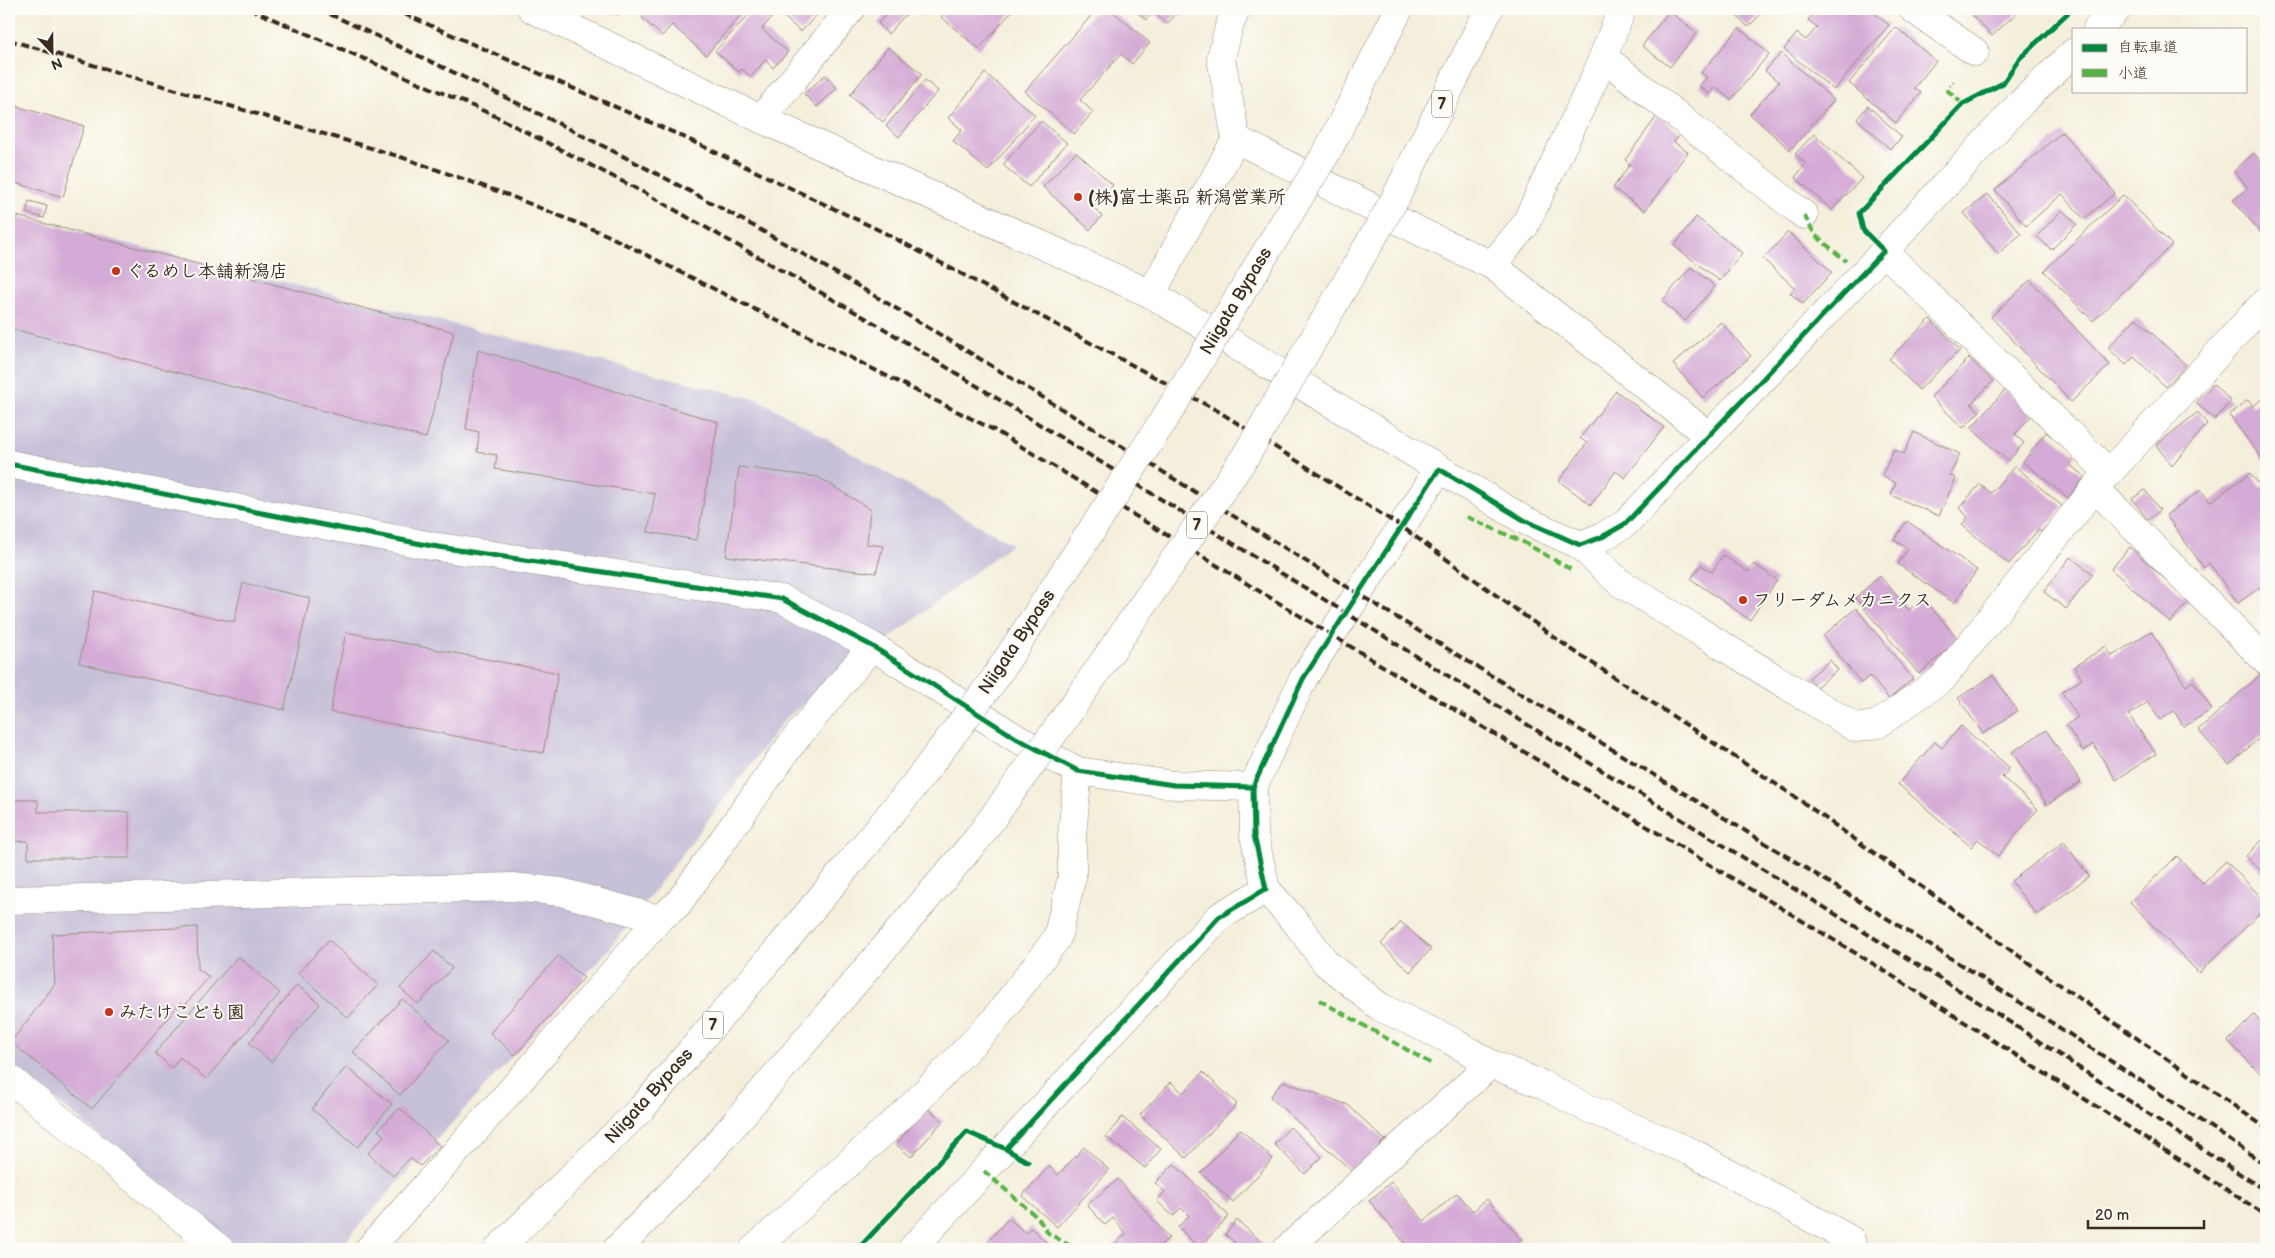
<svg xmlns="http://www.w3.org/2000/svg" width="2275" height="1258" viewBox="0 0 2275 1258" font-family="'Balsamiq Sans','Klee One',sans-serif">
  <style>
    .industrial { fill: #c7c0d9 }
    .building { fill: #d4aad6 }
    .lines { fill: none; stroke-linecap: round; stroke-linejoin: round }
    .minor-casing { stroke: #988c7c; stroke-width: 29 }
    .highway-casing { stroke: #988c7c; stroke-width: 29 }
    .path { stroke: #988c7c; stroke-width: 3; stroke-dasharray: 1 4; stroke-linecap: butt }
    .minor { stroke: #fff; stroke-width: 28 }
    .highway { stroke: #fff; stroke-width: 28 }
    .rail { stroke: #3b2a1e; stroke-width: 4; stroke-dasharray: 8 4; stroke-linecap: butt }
    .highway-bridge-casing { stroke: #988c7c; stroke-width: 29; stroke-linecap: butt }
    .highway-bridge { stroke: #fff; stroke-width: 28 }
    .quiet { stroke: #57b245; stroke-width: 4; stroke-dasharray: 8 4; stroke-linecap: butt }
    .cycleway-casing { stroke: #fdfcf7; stroke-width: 8 }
    .cycleway { stroke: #00873e; stroke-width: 5 }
    .poi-dot { fill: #c8321e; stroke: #fdfcf7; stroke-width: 2 }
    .labels { text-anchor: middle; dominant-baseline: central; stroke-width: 4; stroke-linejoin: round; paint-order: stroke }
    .shield { fill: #fdfcf7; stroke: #75695f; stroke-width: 1 }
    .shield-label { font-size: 16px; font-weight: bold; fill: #3b2a1e }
    .poi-label { font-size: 18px; font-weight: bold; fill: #3b2a1e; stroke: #fdfcf7; text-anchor: start }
    .street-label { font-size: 18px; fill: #3b2a1e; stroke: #fdfcf7 }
  </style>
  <rect width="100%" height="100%" fill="#fdfcf7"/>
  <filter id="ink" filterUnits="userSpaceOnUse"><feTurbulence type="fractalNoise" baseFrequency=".02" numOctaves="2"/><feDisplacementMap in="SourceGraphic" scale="10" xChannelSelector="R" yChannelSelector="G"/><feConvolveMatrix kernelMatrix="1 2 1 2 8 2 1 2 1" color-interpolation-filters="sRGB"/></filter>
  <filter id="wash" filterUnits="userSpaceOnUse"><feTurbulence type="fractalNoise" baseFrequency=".0096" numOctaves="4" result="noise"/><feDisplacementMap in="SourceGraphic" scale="20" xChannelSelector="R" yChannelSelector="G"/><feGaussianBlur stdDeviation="1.12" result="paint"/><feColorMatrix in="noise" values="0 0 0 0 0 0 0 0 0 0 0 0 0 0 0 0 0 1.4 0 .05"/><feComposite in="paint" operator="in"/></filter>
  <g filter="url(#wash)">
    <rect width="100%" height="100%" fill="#f4efdb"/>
    <path class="industrial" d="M9 214 759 400 1012 544 786 718 612 946 338 1249H241L9 1063Z"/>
    <g id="blocks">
      <g class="building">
        <path d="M603 9H621L618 15Z"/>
        <path d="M651 9H746L706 55 672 25 662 36 642 18Z"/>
        <path d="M754 9H763L772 17 762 29 788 52 773 68 765 60 751 77 742 69 739 72 715 51Z"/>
        <path d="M775 9H822L801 32Z"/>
        <path d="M891 9 910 10 888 34 878 23Z"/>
        <path d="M915 9H928L922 15Z"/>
        <path d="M949 9H1014L979 49 941 17Z"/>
        <path d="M1097 9H1110L1150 43 1132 64 1121 54 1080 100 1093 112 1074 134 1025 91Z"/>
        <path d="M1133 9H1181L1167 24 1153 12 1146 20Z"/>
        <path d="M1706 9H1717L1711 14Z"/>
        <path d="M1729 9H1766L1748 27Z"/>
        <path d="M1817 9H1869L1889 25 1834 90 1784 49 1797 33 1806 40 1817 27 1808 20Z"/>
        <path d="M1966 9H2021L1992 36Z"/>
        <path d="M1669 11 1697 33 1670 67 1642 46Z"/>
        <path d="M1896 27 1936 61 1914 88 1921 93 1896 123 1849 83Z"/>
        <path d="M1739 28 1769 54 1731 100 1715 87 1709 94 1699 86 1707 77 1701 73Z"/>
        <path d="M888 47 922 74 883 122 850 95Z"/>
        <path d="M1781 53 1834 100 1790 150 1750 114 1779 82 1765 71Z"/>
        <path d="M985 73 1035 115 988 171 953 141 962 130 948 118Z"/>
        <path d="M825 75 837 88 817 107 804 94Z"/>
        <path d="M925 80 938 91 899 137 886 126Z"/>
        <path d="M9 104 84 126 63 197 9 181Z"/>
        <path d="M1868 106 1902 137 1890 149 1857 119Z"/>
        <path d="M1657 116 1681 133 1674 142 1688 152 1645 211 1613 188 1630 164 1625 160Z"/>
        <path d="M1041 121 1067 143 1029 187 1003 165Z"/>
        <path d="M2062 132 2115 193 2084 219 2062 194 2026 226 1995 190Z"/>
        <path d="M1814 134 1862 178 1832 210 1795 177 1806 164 1795 154Z"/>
        <path d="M1076 152 1113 185 1093 207 1102 216 1090 230 1043 187Z"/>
        <path d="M2254 153 2266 167V239L2233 200 2248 188 2234 171Z"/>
        <path d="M1988 194 2021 234 1998 254 1964 213Z"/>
        <path d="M2123 195 2172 245 2093 321 2044 271Z"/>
        <path d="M29 201 47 206 44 218 26 213Z"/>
        <path d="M2062 210 2077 224 2051 250 2037 236Z"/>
        <path d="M9 214 454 332 426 438 9 328Z"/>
        <path d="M1696 217 1742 253 1720 281 1674 246Z"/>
        <path d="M1788 232 1832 272 1803 304 1790 293 1795 288 1763 259Z"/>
        <path d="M1691 267 1715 286 1685 321 1662 301Z"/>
        <path d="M2030 280 2110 365 2071 402 1991 317Z"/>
        <path d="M2136 318 2186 365 2166 387 2134 357 2126 365 2108 348Z"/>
        <path d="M1930 319 1960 350 1919 390 1889 359Z"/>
        <path d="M1721 322 1751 356 1703 398 1673 364Z"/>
        <path d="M478 350 718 422 697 540 648 532 655 494 495 469 497 455 477 452 479 432 466 429Z"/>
        <path d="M1969 358 1993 381 1971 404 1980 411 1963 428 1931 397Z"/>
        <path d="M2213 384 2231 401 2215 419 2196 403Z"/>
        <path d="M2005 390 2032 415 2015 434 2024 443 2008 461 1971 428Z"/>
        <path d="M1616 391 1664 427 1625 478 1616 471 1591 505 1559 481 1587 443 1580 438Z"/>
        <path d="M2264 398 2266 401V464L2229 415 2248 400 2253 406Z"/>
        <path d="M2198 412 2207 424 2172 466 2156 445Z"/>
        <path d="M1914 432 1960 454 1950 475 1956 478 1939 516 1891 495 1896 483 1882 476 1894 449 1904 454Z"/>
        <path d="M2046 432 2076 455 2069 464 2085 477 2068 498 2023 462Z"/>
        <path d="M2015 466 2063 507 2041 532 2038 530 2009 564 1962 525 1968 517 1959 508 1980 484 1991 493Z"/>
        <path d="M739 467 818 477 870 509 867 544 883 546 876 573 726 556Z"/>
        <path d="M2250 473 2261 487 2266 483V583L2238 603 2209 563 2204 568 2166 515 2201 490 2210 502Z"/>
        <path d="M2145 490 2160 510 2148 520 2132 499Z"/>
        <path d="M1907 521 1977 570 1954 603 1898 564 1908 549 1894 540Z"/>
        <path d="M2130 547 2189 601 2170 622 2111 569Z"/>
        <path d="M1723 555 1748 572 1754 564 1777 580 1750 620 1691 579 1701 565 1712 572Z"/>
        <path d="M2070 557 2093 574 2066 609 2044 592Z"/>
        <path d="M1880 576 1909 610 1923 598 1959 640 1919 674 1855 598Z"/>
        <path d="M243 583 310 598 284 710 79 663 95 591 234 622Z"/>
        <path d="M1856 608 1913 679 1889 699 1870 676 1861 683 1823 636Z"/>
        <path d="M2151 631 2186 686 2193 681 2212 709 2184 727 2174 711 2160 720 2148 702 2129 715 2156 754 2116 780 2093 744 2083 751 2066 725 2078 717 2062 692 2082 679 2074 667 2106 646 2112 656Z"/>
        <path d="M346 632 558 673 543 753 330 712Z"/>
        <path d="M1830 660 1838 670 1816 687 1809 678Z"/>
        <path d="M2262 673 2266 678V732L2229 765 2198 730Z"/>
        <path d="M1993 675 2017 711 1983 734 1958 698Z"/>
        <path d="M1961 726 2010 768 2002 777 2038 809 1998 856 1978 839 1971 847 1898 784 1935 742 1942 748Z"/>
        <path d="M2046 730 2081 782 2047 805 2012 752Z"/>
        <path d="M9 800H38V812H129V858H28V841L9 842Z"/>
        <path d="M2266 836V876L2246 856Z"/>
        <path d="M2064 842 2089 876 2037 915 2011 881Z"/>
        <path d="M2177 856 2203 883 2226 861 2266 902V907L2199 973 2130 902Z"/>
        <path d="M1401 922 1431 949 1410 972 1381 944Z"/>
        <path d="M197 927 198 969 209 977 185 1005 180 1003 92 1109 11 1042 55 984 52 934Z"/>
        <path d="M329 940 378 985 348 1018 298 973Z"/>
        <path d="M434 951 452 968 418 1004 400 988Z"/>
        <path d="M238 956 280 993 206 1079 180 1057 172 1068 155 1053Z"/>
        <path d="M558 956 584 978 515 1055 490 1033Z"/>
        <path d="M297 985 320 1004 271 1062 249 1043Z"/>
        <path d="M402 999 449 1040 400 1095 353 1052Z"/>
        <path d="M2254 1015 2266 1027V1079L2228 1041Z"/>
        <path d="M346 1067 392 1104 358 1147 312 1109Z"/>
        <path d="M1203 1072 1237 1104 1186 1158 1140 1115 1171 1082 1183 1093Z"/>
        <path d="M1283 1081 1348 1105 1385 1140 1353 1172 1270 1097Z"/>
        <path d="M400 1108 440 1146 420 1166 410 1158 393 1176 368 1153 384 1136 378 1130Z"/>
        <path d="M927 1108 943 1121 911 1157 896 1144Z"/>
        <path d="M1122 1117 1161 1149 1145 1168 1106 1137Z"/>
        <path d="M1290 1127 1322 1157 1305 1174 1274 1144Z"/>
        <path d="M1240 1129 1273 1159 1233 1202 1201 1173Z"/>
        <path d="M1084 1147 1109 1170 1057 1227 1022 1196 1049 1166 1058 1175Z"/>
        <path d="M1174 1164 1229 1216 1199 1248 1178 1227 1189 1216 1181 1208 1173 1216 1157 1201 1165 1192 1155 1183Z"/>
        <path d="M1118 1179 1169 1238 1156 1249H1109L1126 1234 1113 1218 1105 1225 1087 1205Z"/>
        <path d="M1391 1182 1424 1221 1457 1193 1473 1211 1487 1199 1521 1239 1515 1245 1518 1249H1410L1369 1201Z"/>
        <path d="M1009 1218 1025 1233 1031 1228 1054 1249H998L988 1241Z"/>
        <path d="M1237 1220 1267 1247 1264 1249H1242L1225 1234Z"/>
      </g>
    </g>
  </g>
  <g filter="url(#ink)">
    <use href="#blocks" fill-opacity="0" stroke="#988c7c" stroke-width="1"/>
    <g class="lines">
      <g class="minor-casing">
        <g id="minor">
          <path d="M532 9 761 119 1151 294 1524 520 1580 545 1602 537 1625 524 1861 276 2022 102 2074 52"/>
          <path d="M1913 9 1975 52"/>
          <path d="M2097 29 2117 9"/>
          <path d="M1603 57 1804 215"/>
          <path d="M761 119 851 9"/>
          <path d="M1236 139 1431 237 1492 265 1709 436"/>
          <path d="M1884 251 2109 473"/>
          <path d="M1492 265 1525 225 1596 75 1622 9"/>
          <path d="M1151 294 1236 139 1221 58 1229 27 1236 9"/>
          <path d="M9 464 432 546 782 599 872 646 1016 738 1078 771 1174 785 1253 787"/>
          <path d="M1439 469 1303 679 1253 787 1254 835 1266 889 1298 925 1326 963 1380 1007 1450 1040 1491 1064 1541 1084 1585 1107 1691 1152 1851 1240 1853 1249"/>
          <path d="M2095 488 2266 661"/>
          <path d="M1580 545 1619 582 1856 728 1878 724 1942 679 2095 488 2266 301"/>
          <path d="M9 900 513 887 561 892 659 919 677 905 792 743 872 646"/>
          <path d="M9 1078 220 1249"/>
          <path d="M369 1249 530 1069 659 919"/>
          <path d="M754 1249 911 1107 993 1022 1057 938 1072 877V835L1078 771"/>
          <path d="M912 1249 1219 917 1266 889"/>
          <path d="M1287 1249 1491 1064"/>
        </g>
      </g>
      <g class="highway-casing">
        <g id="highway">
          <path d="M1328 150 1399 9"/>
          <path d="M1395 199 1489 9"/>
          <path d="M498 1249 643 1107 786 940 912 788"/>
          <path d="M617 1249 702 1162 978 838"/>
        </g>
      </g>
      <path class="path" d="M1947 90 1955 79"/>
      <use href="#minor" class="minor"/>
      <use href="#highway" class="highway"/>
      <g class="rail">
        <path d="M250 9 493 115 645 193 878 325 1996 1013 2266 1191"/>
        <path d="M319 9C478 83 635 158 787 245 998 365 1202 498 1409 625 1696 802 1988 974 2266 1165"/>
        <path d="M393 9 677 134 883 232 1218 411 1402 527 1565 645 1794 796 2033 966 2266 1128"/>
        <path d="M9 40 401 157 508 195 607 235 994 430 1880 968 2266 1215"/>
      </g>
      <g class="highway-bridge-casing">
        <g id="highway-bridge">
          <path d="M912 788 993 681 1167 415 1328 150"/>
          <path d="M978 838 1064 719 1245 457 1395 199"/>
        </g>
      </g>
      <use href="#highway-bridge" class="highway-bridge"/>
      <g class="quiet">
        <path d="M1947 90 1963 104"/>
        <path d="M1804 215 1815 235 1846 261"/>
        <path d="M1467 517 1523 542 1572 570"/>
        <path d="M1319 1000 1432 1064"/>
        <path d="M984 1171 1038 1218 1048 1233 1076 1249"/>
      </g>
      <g class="cycleway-casing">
        <g id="cycleway">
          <path d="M9 464 432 546 782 599 872 646 1016 738 1078 771 1174 785 1253 787"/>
          <path d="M1006 1149 1219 917 1266 889 1254 835 1253 787 1303 679 1439 469 1524 520 1580 545 1602 537 1625 524 1884 251 1863 230 1859 213 1963 104 2003 83 2019 59 2072 9"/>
          <path d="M858 1249 967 1132 1006 1149 1028 1162"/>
        </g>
      </g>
      <use href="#cycleway" class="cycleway"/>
    </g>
  </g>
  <g class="poi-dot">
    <circle cx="1078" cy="197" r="5"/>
    <circle cx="116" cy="271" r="5"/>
    <circle cx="1743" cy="600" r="5"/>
    <circle cx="109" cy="1012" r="5"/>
  </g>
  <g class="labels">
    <g class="shield">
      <rect x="1432" y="90.5" width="20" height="27" rx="4"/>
      <rect x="1187" y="511.5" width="20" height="27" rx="4"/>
      <rect x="703" y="1011.5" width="20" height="27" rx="4"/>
    </g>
    <g class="shield-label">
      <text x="1442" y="104">7</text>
      <text x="1197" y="525">7</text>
      <text x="713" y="1025">7</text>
    </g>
    <g class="poi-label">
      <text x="1088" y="197">(株)富士薬品 新潟営業所</text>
      <text x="126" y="271">ぐるめし本舗新潟店</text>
      <text x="1753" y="600">フリーダムメカニクス</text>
      <text x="119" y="1012">みたけこども園</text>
    </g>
    <g class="street-label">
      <text transform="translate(1236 301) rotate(-59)">Niigata Bypass</text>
      <text transform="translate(1017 642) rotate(-56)">Niigata Bypass</text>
      <text transform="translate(649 1096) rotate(-48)">Niigata Bypass</text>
    </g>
  </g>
  <rect width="2275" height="1258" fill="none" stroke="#fdfcf7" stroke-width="30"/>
  <rect x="2072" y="28" width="175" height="65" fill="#fdfcf7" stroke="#afa8a0"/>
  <rect x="2082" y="44" width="25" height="8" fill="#00873e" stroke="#afa8a0"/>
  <text x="2118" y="52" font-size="15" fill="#3b2a1e">自転車道</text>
  <rect x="2082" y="69" width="25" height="8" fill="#57b245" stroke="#afa8a0"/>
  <text x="2118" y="78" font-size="15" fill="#3b2a1e">小道</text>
  <g transform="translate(52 52) rotate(158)" stroke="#fdfcf7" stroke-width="4" paint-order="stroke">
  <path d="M0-4L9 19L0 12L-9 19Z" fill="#3b2a1e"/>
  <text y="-8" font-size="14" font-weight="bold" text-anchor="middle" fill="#3b2a1e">N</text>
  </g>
  <path d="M2088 1220v8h116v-8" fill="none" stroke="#3b2a1e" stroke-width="2.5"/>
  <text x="2095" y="1220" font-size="15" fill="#3b2a1e" stroke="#fdfcf7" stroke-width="4" paint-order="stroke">20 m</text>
</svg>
